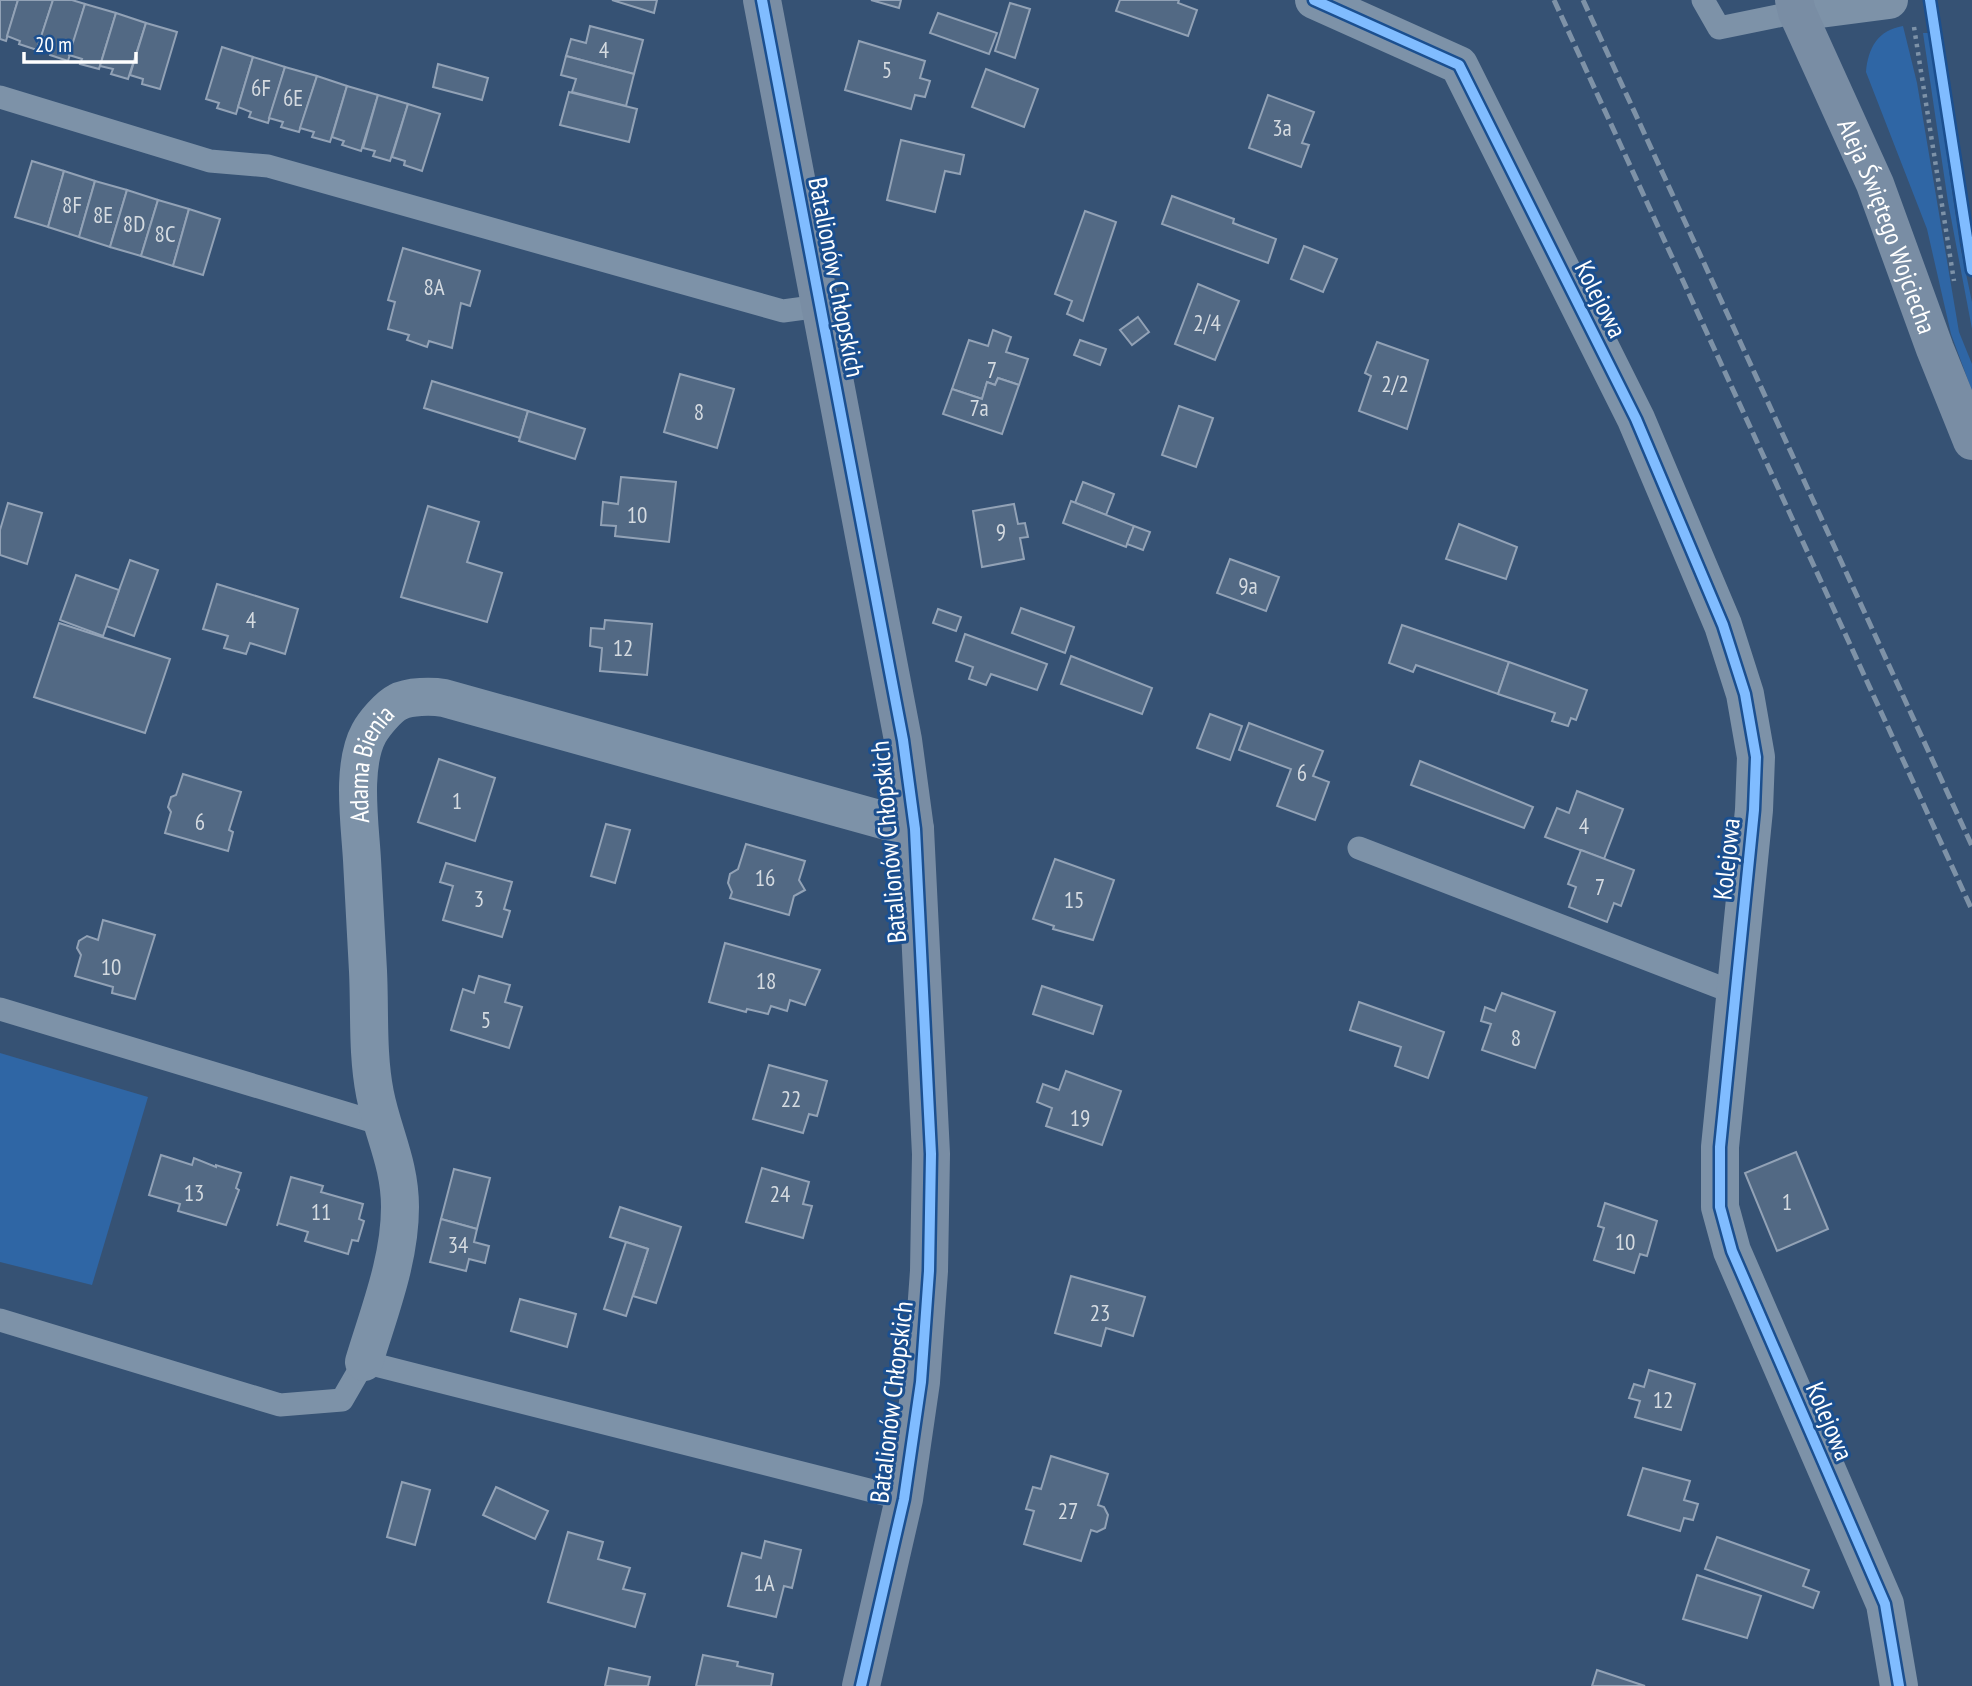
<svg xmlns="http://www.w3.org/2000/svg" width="1972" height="1686" viewBox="0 0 1972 1686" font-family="'PT Sans Narrow',sans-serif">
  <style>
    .green { fill: #2f66a5 }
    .building { fill: #526984; stroke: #92a2b6; stroke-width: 2 }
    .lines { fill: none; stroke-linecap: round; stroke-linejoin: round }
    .path { stroke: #7d92a8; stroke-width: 4.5; stroke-dasharray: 3.5 5; stroke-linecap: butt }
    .lane { stroke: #7d92a8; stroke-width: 23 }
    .street { stroke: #7d92a8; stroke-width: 38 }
    .secondary { stroke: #798da4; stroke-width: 38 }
    .rail { stroke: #7e92a7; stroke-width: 5; stroke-dasharray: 12 5; stroke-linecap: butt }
    .cycleway-casing { stroke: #1b4f8f; stroke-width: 15 }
    .cycleway { stroke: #80bcff; stroke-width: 10 }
    .labels { text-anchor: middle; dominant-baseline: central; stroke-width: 6; stroke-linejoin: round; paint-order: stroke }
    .number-label { font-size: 23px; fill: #d4dae0 }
    .street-label { font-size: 26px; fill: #fff; stroke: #1b4f8f }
  </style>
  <rect width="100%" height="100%" fill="#365274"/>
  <g class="green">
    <path d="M1903 26 1917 83 1959 332 1972 364V391L1951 334 1927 229 1866 72C1868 48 1878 30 1903 26Z"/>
    <path d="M1923 33H1929L1960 245 1972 302V329L1948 202Z"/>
    <path d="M0 1053 148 1097 92 1285 0 1262Z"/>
  </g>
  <g class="building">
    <path d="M0 0H18L6 41 0 39Z"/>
    <path d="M18 0H53L37 50 19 44 20 41 7 36Z"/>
    <path d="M53 0H72L85 4 68 61 50 55 51 50 38 46Z"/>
    <path d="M612 0H657L654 13Z"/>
    <path d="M871 0H901L899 8Z"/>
    <path d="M1120 0H1179L1178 3 1197 10 1188 36 1116 11Z"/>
    <path d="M1010 3 1030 9 1015 58 995 51Z"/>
    <path d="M85 4 116 13 99 69 80 64 82 59 69 55Z"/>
    <path d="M116 13 146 23 128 79 111 74 113 69 100 66Z"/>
    <path d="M938 13 997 33 989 54 930 33Z"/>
    <path d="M146 23 177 32 160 89 142 84 143 79 130 75Z"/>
    <path d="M590 26 643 40 634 74 566 56 571 39 586 43Z"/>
    <path d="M859 41 925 61 920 78 930 81 925 97 915 95 911 109 845 90Z"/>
    <path d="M222 47 253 57 236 114 217 108 219 103 206 99Z"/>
    <path d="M566 56 634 74 626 106 572 92 576 79 561 75Z"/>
    <path d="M253 57 285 67 268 123 249 117 251 112 238 107Z"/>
    <path d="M438 64 488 78 482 100 433 87Z"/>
    <path d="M285 67 317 76 299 132 281 127 283 122 269 118Z"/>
    <path d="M986 69 1038 89 1024 127 972 107Z"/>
    <path d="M317 76 347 86 330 142 312 137 314 132 300 128Z"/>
    <path d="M347 86 378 95 361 151 342 145 344 141 332 137Z"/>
    <path d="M569 92 637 109 629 142 560 125Z"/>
    <path d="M378 95 408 104 390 161 373 156 375 151 363 148Z"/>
    <path d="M1268 95 1314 112 1302 143 1309 145 1301 167 1249 148Z"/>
    <path d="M408 104 440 114 422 171 404 165 405 161 392 157Z"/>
    <path d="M901 140 964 155 960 174 945 171 935 212 887 200Z"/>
    <path d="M32 161 64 171 48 227 15 217Z"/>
    <path d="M64 171 95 181 79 237 48 227Z"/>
    <path d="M95 181 127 190 110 247 79 237Z"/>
    <path d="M127 190 158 200 141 256 110 247Z"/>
    <path d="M1172 196 1234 219 1233 223 1276 239 1268 263 1162 224Z"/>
    <path d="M158 200 189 209 173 266 141 256Z"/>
    <path d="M189 209 220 219 203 275 173 266Z"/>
    <path d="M1085 211 1116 222 1083 321 1067 314 1072 301 1055 294Z"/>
    <path d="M1304 246 1337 259 1323 292 1291 279Z"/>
    <path d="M403 248 480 271 470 306 461 303 452 348 429 341 427 347 407 340 409 335 388 329 395 302 388 300Z"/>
    <path d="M1198 284 1239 301 1215 360 1175 344Z"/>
    <path d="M1138 317 1149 332 1132 345 1120 330Z"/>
    <path d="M993 330 1011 337 1006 352 1028 359 1019 385 998 378 995 385 987 382 982 399 952 389 969 340 988 346Z"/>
    <path d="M1080 340 1106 349 1100 365 1074 355Z"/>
    <path d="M1377 342 1428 360 1407 429 1359 411 1371 376 1365 373Z"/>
    <path d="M680 374 734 389 717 448 664 432Z"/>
    <path d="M998 378 1019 385 1002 434 943 414 952 389 982 399 987 382 995 385Z"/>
    <path d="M432 381 528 411 520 438 424 408Z"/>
    <path d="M1179 406 1213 418 1196 467 1162 455Z"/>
    <path d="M528 411 585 429 575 459 519 441Z"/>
    <path d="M621 477 676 482 669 542 615 536 616 526 601 525 603 502 618 504Z"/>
    <path d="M1083 482 1114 494 1106 515 1075 503Z"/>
    <path d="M1071 501 1134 526 1126 547 1063 523Z"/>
    <path d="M8 503 42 513 27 564 0 555V530Z"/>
    <path d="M1014 504 1018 524 1025 523 1028 537 1020 538 1024 559 982 567 973 511Z"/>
    <path d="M428 506 479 522 467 562 502 573 487 622 401 597Z"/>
    <path d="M1459 524 1517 547 1506 579 1446 559Z"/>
    <path d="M1134 526 1150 532 1143 550 1127 544Z"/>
    <path d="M1230 559 1279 577 1266 611 1217 593Z"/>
    <path d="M130 560 158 570 134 636 106 626Z"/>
    <path d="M76 575 119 590 103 636 60 620Z"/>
    <path d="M217 584 298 609 285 654 250 643 246 654 224 648 228 636 203 629Z"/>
    <path d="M1021 608 1074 627 1065 653 1012 633Z"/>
    <path d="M938 609 961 617 956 631 933 623Z"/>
    <path d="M605 620 652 624 647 675 600 671 602 648 590 646 591 628 604 629Z"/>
    <path d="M59 623 170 659 145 733 34 697Z"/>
    <path d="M1402 625 1509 662 1498 694 1416 665 1413 672 1389 663Z"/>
    <path d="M965 634 1047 664 1037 690 991 674 986 685 969 679 973 667 956 661Z"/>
    <path d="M1071 656 1152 688 1142 714 1061 684Z"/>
    <path d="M1509 662 1587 690 1576 720 1571 718 1568 726 1552 721 1555 713 1498 694Z"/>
    <path d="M1210 714 1242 726 1230 760 1197 748Z"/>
    <path d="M1249 723 1323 751 1313 776 1329 782 1315 820 1277 806 1291 769 1239 750Z"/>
    <path d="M439 759 495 778 475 841 418 822Z"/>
    <path d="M1420 761 1533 807 1524 828 1411 785Z"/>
    <path d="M183 774 241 792 229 830 233 832 228 851 165 833 171 812 168 807 171 797 176 795Z"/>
    <path d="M1577 791 1623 809 1604 859 1545 837 1557 808 1569 813Z"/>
    <path d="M606 824 630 830 615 883 591 876Z"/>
    <path d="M746 844 805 861 799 880 805 890 794 896 789 915 730 898 732 892 728 883 730 874 738 869Z"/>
    <path d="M1581 850 1634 870 1621 906 1614 903 1607 922 1569 907 1576 887 1568 884Z"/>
    <path d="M1055 859 1114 880 1093 940 1053 929 1054 926 1033 919Z"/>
    <path d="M446 863 512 882 504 909 510 911 502 937 443 920 453 886 440 882Z"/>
    <path d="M103 920 155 935 135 999 112 993 113 987 75 976 81 955 77 948 79 941 87 936 98 940Z"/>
    <path d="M725 943 820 970 805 1005 790 1000 787 1011 771 1006 768 1014 747 1009 746 1012 709 1002Z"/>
    <path d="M479 976 510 985 505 1002 522 1007 509 1048 451 1030 463 989 474 993Z"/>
    <path d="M1042 986 1102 1006 1093 1034 1033 1014Z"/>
    <path d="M1502 993 1555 1012 1535 1068 1482 1050 1491 1024 1481 1021 1485 1007 1495 1011Z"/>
    <path d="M1359 1002 1444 1032 1428 1078 1395 1066 1401 1047 1350 1030Z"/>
    <path d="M769 1065 827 1081 817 1116 809 1114 803 1133 753 1119Z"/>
    <path d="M1066 1071 1121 1091 1102 1145 1046 1126 1052 1108 1037 1102 1043 1084 1059 1090Z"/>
    <path d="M1796 1152 1828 1229 1777 1251 1745 1173Z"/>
    <path d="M161 1155 192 1165 194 1158 216 1167V1165L241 1173 236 1188 239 1190 226 1225 178 1211 180 1204 149 1195Z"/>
    <path d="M762 1168 809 1182 803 1204 812 1206 803 1238 746 1222Z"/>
    <path d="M454 1169 490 1178 477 1229 441 1219Z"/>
    <path d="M291 1177 323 1186 321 1192 363 1204 359 1219 364 1221 358 1241 352 1240 348 1254 305 1241 308 1232 278 1223 277 1226Z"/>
    <path d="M1605 1203 1657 1221 1647 1256 1640 1254 1634 1273 1594 1260 1604 1228 1598 1226Z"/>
    <path d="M620 1207 681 1227 656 1303 633 1296 648 1249 610 1237Z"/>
    <path d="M441 1219 477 1229 474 1242 489 1246 485 1263 469 1259 466 1271 430 1262Z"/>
    <path d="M626 1242 648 1249 626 1316 604 1309Z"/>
    <path d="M1071 1276 1145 1297 1133 1336 1106 1328 1101 1346 1055 1333Z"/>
    <path d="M520 1299 576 1314 567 1347 511 1331Z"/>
    <path d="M1649 1370 1695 1384 1681 1430 1635 1417 1640 1401 1629 1398 1634 1384 1644 1387Z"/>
    <path d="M1051 1456 1108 1474 1098 1505 1104 1507 1108 1515 1105 1528 1097 1532 1091 1530 1081 1561 1024 1544 1034 1511 1026 1509 1033 1487 1041 1489Z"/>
    <path d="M1643 1468 1690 1481 1684 1500 1698 1504 1693 1520 1684 1518 1680 1531 1628 1515Z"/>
    <path d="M402 1482 430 1490 415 1545 387 1537Z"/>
    <path d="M496 1487 548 1511 535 1539 483 1515Z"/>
    <path d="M568 1532 603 1542 598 1559 630 1568 623 1589 645 1594 635 1627 548 1602Z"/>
    <path d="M1717 1537 1809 1570 1803 1586 1819 1592 1813 1608 1705 1569Z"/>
    <path d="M765 1541 801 1550 792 1588 784 1586 776 1617 728 1606 742 1553 761 1558Z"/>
    <path d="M1697 1575 1761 1596 1747 1638 1683 1619Z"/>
    <path d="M703 1655 738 1662 737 1666 773 1674 771 1686H696Z"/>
    <path d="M609 1668 650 1677 648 1686H605Z"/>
    <path d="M1597 1670 1645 1686H1592Z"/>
  </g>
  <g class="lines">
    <path class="path" d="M1914 27 1954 281"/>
    <g class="lane">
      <path d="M1703 0 1719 28 1797 12"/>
      <path d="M0 97 210 161 268 166 783 311 820 306"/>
      <path d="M1359 848 1735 993"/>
      <path d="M0 1009 385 1125"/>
      <path d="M0 1320 280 1405 342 1400 364 1362 904 1499"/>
    </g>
    <g class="street">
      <path d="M1314 0 1459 65 1636 419 1723 625 1745 694 1756 757 1754 810 1720 1147V1207L1732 1251 1885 1604 1899 1686"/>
      <path d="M1797 12 1889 0"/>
      <path id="s1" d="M364 1362C379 1312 400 1260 400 1207 400 1164 383 1134 375 1094 367 1053 370 1012 368 971 366 934 364 897 362 860 360 824 351 766 369 733 374 724 388 707 398 702 409 696 432 696 444 698L915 829"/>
    </g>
    <g class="secondary">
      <path d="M762 0 903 740 915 829 931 1154 929 1271 921 1382 904 1499 861 1686"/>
      <path id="s2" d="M1794 0 1797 12 1875 184 1935 349 1972 441"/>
    </g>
    <g class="rail">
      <path d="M1554 0 1972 910"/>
      <path d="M1583 0 1972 846"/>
    </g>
    <g class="cycleway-casing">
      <g id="cycleway">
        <path d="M762 0 903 740 915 829 931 1154 929 1271 921 1382 904 1499 861 1686"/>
        <path d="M1314 0 1459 65 1636 419 1723 625 1745 694 1756 757 1754 810 1720 1147V1207L1732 1251 1885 1604 1899 1686"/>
        <path d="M1930 0 1972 270"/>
      </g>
    </g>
    <use href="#cycleway" class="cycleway"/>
  </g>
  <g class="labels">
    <g class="number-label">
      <text x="604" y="49">4</text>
      <text x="887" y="69">5</text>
      <text x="261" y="87">6F</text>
      <text x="293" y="97">6E</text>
      <text x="1282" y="127">3a</text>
      <text x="72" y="204">8F</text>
      <text x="103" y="214">8E</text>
      <text x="134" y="223">8D</text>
      <text x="165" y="233">8C</text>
      <text x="434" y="286">8A</text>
      <text x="1207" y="322">2/4</text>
      <text x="992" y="369">7</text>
      <text x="1395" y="383">2/2</text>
      <text x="979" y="407">7a</text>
      <text x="699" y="411">8</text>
      <text x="637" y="514">10</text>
      <text x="1001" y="531">9</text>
      <text x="1248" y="585">9a</text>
      <text x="251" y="619">4</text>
      <text x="623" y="647">12</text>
      <text x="1302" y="772">6</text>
      <text x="457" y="800">1</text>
      <text x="200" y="821">6</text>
      <text x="1584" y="825">4</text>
      <text x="765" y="877">16</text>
      <text x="1600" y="886">7</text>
      <text x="479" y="898">3</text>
      <text x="1074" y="899">15</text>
      <text x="111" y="966">10</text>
      <text x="766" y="980">18</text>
      <text x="486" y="1019">5</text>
      <text x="1516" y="1037">8</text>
      <text x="791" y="1098">22</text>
      <text x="1080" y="1117">19</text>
      <text x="194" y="1192">13</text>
      <text x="780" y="1193">24</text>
      <text x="1787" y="1201">1</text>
      <text x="321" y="1211">11</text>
      <text x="1625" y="1241">10</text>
      <text x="458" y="1244">34</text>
      <text x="1100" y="1312">23</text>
      <text x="1663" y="1399">12</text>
      <text x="1068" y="1510">27</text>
      <text x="764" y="1582">1A</text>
    </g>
    <g class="street-label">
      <text stroke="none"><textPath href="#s2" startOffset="245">Aleja Świętego Wojciecha</textPath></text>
      <text transform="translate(837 277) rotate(79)">Batalionów Chłopskich</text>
      <text transform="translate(1601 299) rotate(63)">Kolejowa</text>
      <text stroke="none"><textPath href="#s1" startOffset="609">Adama Bienia</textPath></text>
      <text transform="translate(888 842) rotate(-95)">Batalionów Chłopskich</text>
      <text transform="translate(1726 859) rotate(-84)">Kolejowa</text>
      <text transform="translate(891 1402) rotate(-83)">Batalionów Chłopskich</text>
      <text transform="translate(1830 1421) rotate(67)">Kolejowa</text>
    </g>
  </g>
  <path d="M24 52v10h112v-10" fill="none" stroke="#ffffff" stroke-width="3.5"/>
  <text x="35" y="52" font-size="21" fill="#ffffff" stroke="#1b4f8f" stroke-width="5" paint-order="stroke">20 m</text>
</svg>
